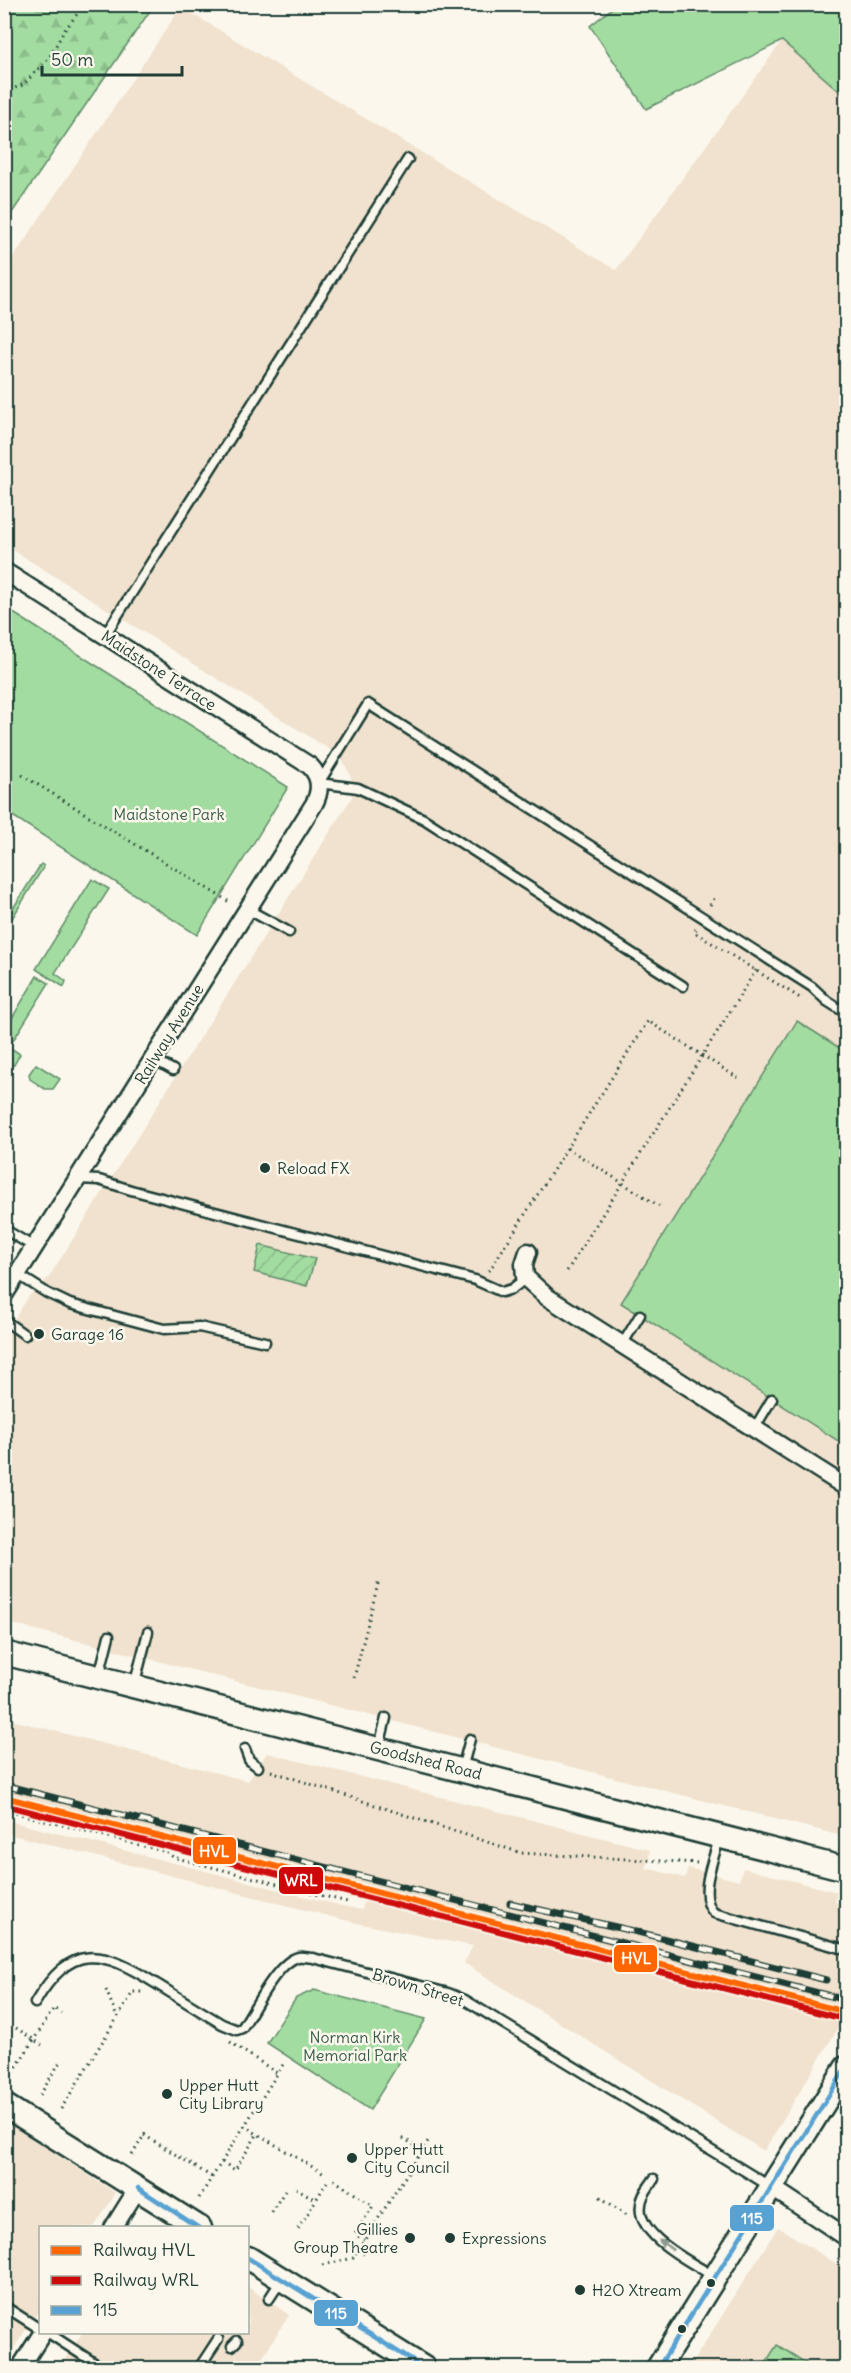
<svg xmlns="http://www.w3.org/2000/svg" width="851" height="2373" viewBox="0 0 851 2373" font-family="Delius,sans-serif">
  <style>
    .built { fill: #f0e2ce }
    .green { fill: #a3dca1; stroke: #618c6a; stroke-width: 1.5 }
    .forest { fill: url(#forest-firs); stroke: #618c6a; stroke-width: 1.5 }
    .garden { fill: url(#garden-furrows); stroke: #618c6a; stroke-width: 1.5 }
    .lines { fill: none; stroke-linecap: round; stroke-linejoin: round }
    .lane-casing { stroke: #1f3d34; stroke-width: 13 }
    .street-casing { stroke: #1f3d34; stroke-width: 21 }
    .secondary-casing { stroke: #1f3d34; stroke-width: 27 }
    .path { stroke: #1f3d34; stroke-width: 3; stroke-dasharray: 1.5 4.5; stroke-linecap: butt }
    .lane { stroke: #fbf7ec; stroke-width: 8 }
    .street { stroke: #fbf7ec; stroke-width: 16 }
    .secondary { stroke: #fbf7ec; stroke-width: 22 }
    .rail-casing { stroke: #1f3d34; stroke-width: 7 }
    .rail { stroke: #fbf7ec; stroke-width: 4.5; stroke-dasharray: 14; stroke-linecap: butt }
    .bus-1-casing { stroke: #fbf7ec; stroke-width: 9 }
    .bus-1 { stroke: #58a2d3; stroke-width: 4.5 }
    .rail-1-casing { stroke: #fbf7ec; stroke-width: 10 }
    .rail-2-casing { stroke: #fbf7ec; stroke-width: 10 }
    .rail-1 { stroke: #f60; stroke-width: 6 }
    .rail-2 { stroke: #ce0808; stroke-width: 6 }
    .oneway { fill: #8d9a90 }
    .poi-dot { fill: #1f3d34; stroke: #fbf7ec; stroke-width: 2 }
    .labels { text-anchor: middle; dominant-baseline: central; stroke-width: 5; stroke-linejoin: round; paint-order: stroke }
    .street-label { font-size: 16px; fill: #1f3d34; stroke: #fbf7ec }
    .park-label { font-size: 16px; fill: #395d4a; stroke: #fbf7ec }
    .poi-label { font-size: 16px; fill: #1f3d34; stroke: #fbf7ec; text-anchor: start }
    .line-badge { stroke: #fbf7ec; stroke-width: 2 }
    .badge-label { font-size: 16px; text-anchor: middle; font-weight: bold; fill: #fff }
  </style>
  <defs>
    <pattern id="forest-firs" width="22" height="20" patternUnits="userSpaceOnUse" patternTransform="scale(1.5)"><rect width="22" height="20" fill="#a3dca1"/><path d="M5 1l3.5 6h-7zM16 11l3.5 6h-7z" fill="#8cbe8b"/></pattern>
    <pattern id="garden-furrows" width="10" height="10" patternUnits="userSpaceOnUse" patternTransform="scale(1.5)"><rect width="10" height="10" fill="#a3dca1"/><path d="M-1 1l2-2M0 10L10 0M9 11l2-2" fill="none" stroke="#8cbe8b"/></pattern>
  </defs>
  <rect width="100%" height="100%" fill="#fbf7ec"/>
  <filter id="ink" filterUnits="userSpaceOnUse"><feTurbulence type="fractalNoise" baseFrequency=".0167" numOctaves="2"/><feDisplacementMap in="SourceGraphic" scale="12" xChannelSelector="R" yChannelSelector="G"/><feConvolveMatrix kernelMatrix="1 2 1 2 8 2 1 2 1" color-interpolation-filters="sRGB"/></filter>
  <g filter="url(#ink)">
    <g class="built">
      <path d="M181 7 616 270 782 41 846 97V1837L5 1622 4 1335 29 1296 49 1277 352 797 353 784 349 772 340 756 5 545V270Z"/>
      <path d="M4 1718 248 1781 267 1753 650 1850 646 1868 681 1877 685 1878 688 1868 739 1881 743 1868 837 1892 835 1902 846 1905V2015L764 2151 464 1963 473 1946 356 1923 5 1833V1820L342 1906 362 1910 364 1902 185 1856 186 1848 5 1801Z"/>
      <path d="M5 2121 114 2192V2196L94 2227 40 2228V2309L5 2361Z"/>
      <path d="M778 2227 846 2270V2368H689Z"/>
      <path d="M248 2287 289 2315 256 2368H60L82 2333 248 2332Z"/>
    </g>
    <g class="green">
      <path d="M616 5H846V97L782 41 646 109 590 26Z"/>
      <path d="M4 607 288 787 197 935 5 811Z"/>
      <path d="M41 864 44 866 5 930V921Z"/>
      <path d="M92 879 109 889 55 973 66 981 64 987 36 969Z"/>
      <path d="M37 976 49 983 9 1047 20 1054 14 1065H6L5 1030Z"/>
      <path d="M797 1021 846 1052V1446L621 1303Z"/>
      <path d="M36 1064 60 1079 53 1089H45L30 1079 29 1074Z"/>
      <path d="M314 1990 426 2019 370 2110 267 2043 296 1998Z"/>
      <path d="M777 2345 812 2367 811 2368H762Z"/>
    </g>
    <path class="forest" d="M5 4 154 5 5 223 4 5Z"/>
    <path class="garden" d="M260 1245 315 1259 307 1286 254 1272Z"/>
    <g class="lines">
      <g class="lane-casing">
        <g id="lane">
          <path d="M105 635 408 159"/>
          <path d="M247 909 289 932"/>
          <path d="M683 986 424 819 358 788 319 783 368 704 812 987 827 1001 846 1013"/>
          <path d="M153 1059 173 1070"/>
          <path d="M78 1179 99 1180 131 1190 475 1280 502 1292 512 1289 526 1278"/>
          <path d="M4 1229 34 1247"/>
          <path d="M17 1274 47 1293 70 1304 164 1329 199 1327 265 1342"/>
          <path d="M4 1320 25 1335"/>
          <path d="M622 1345 640 1315"/>
          <path d="M754 1429 772 1399"/>
          <path d="M99 1676 109 1636"/>
          <path d="M134 1686 148 1632"/>
          <path d="M379 1747 386 1718"/>
          <path d="M245 1749 249 1760 258 1767"/>
          <path d="M462 1769 470 1739"/>
          <path d="M719 1839C714 1858 697 1896 714 1913L840 1948"/>
          <path d="M35 2003C71 1942 101 1949 155 1983 178 1997 200 2011 222 2024L237 2030 242 2028C255 2009 276 1963 298 1957 302 1956 309 1958 313 1958L448 1993 465 2000 771 2187"/>
          <path d="M654 2179C649 2187 642 2194 641 2204 635 2236 693 2263 715 2277"/>
          <path d="M269 2299 282 2279"/>
          <path d="M4 2306 40 2329"/>
          <path d="M47 2332 102 2368"/>
          <path d="M232 2346 237 2341"/>
          <path d="M199 2368 218 2339"/>
        </g>
      </g>
      <g class="street-casing">
        <g id="street">
          <path d="M4 571 310 766C321 777 321 791 314 804L4 1295"/>
          <path d="M528 1252 524 1264 525 1277 547 1297 846 1487"/>
          <path d="M771 2187 846 2237"/>
          <path d="M113 2228 138 2188"/>
          <path d="M20 2368 43 2332"/>
        </g>
      </g>
      <g class="secondary-casing">
        <g id="secondary">
          <path d="M4 1653 846 1869"/>
          <path d="M4 2105 200 2228"/>
          <path d="M248 2258 424 2368"/>
          <path d="M658 2368 846 2068"/>
        </g>
      </g>
      <g class="path">
        <path d="M4 92 23 85 49 58 64 31 85 4"/>
        <path d="M22 775 231 903"/>
        <path d="M710 905 716 896"/>
        <path d="M696 929 694 932 800 998 803 996"/>
        <path d="M4 953 8 955"/>
        <path d="M567 1148 659 1206"/>
        <path d="M489 1271 648 1021 738 1078"/>
        <path d="M567 1271 756 970"/>
        <path d="M354 1678 379 1580"/>
        <path d="M271 1771 521 1853 698 1863"/>
        <path d="M4 1810 167 1852 173 1857 347 1902"/>
        <path d="M106 1990 117 2017"/>
        <path d="M16 2028 42 2045"/>
        <path d="M230 2042 277 2073"/>
        <path d="M10 2077 54 2008 61 2013"/>
        <path d="M40 2095 60 2062"/>
        <path d="M61 2109 133 1992H144"/>
        <path d="M244 2126 326 2175"/>
        <path d="M144 2135 212 2177"/>
        <path d="M403 2138 422 2150"/>
        <path d="M132 2155 146 2132"/>
        <path d="M222 2162 235 2170 258 2133"/>
        <path d="M334 2180 373 2206 355 2234 364 2240"/>
        <path d="M296 2188 316 2200"/>
        <path d="M600 2197 630 2217"/>
        <path d="M199 2198 284 2063"/>
        <path d="M271 2212 285 2191"/>
        <path d="M298 2229 327 2182"/>
        <path d="M358 2250 366 2255"/>
        <path d="M323 2265 353 2258 430 2138"/>
      </g>
      <use href="#lane" class="lane"/>
      <use href="#street" class="street"/>
      <use href="#secondary" class="secondary"/>
      <g class="rail-casing">
        <g id="rail">
          <path d="M4 1785 846 2000"/>
          <path d="M510 1903 638 1932 826 1980"/>
        </g>
      </g>
      <use href="#rail" class="rail"/>
      <g class="bus-1-casing">
        <g id="bus-1">
          <path d="M138 2188 199 2228"/>
          <path d="M248 2258 424 2368"/>
          <path d="M658 2368 846 2068"/>
        </g>
      </g>
      <use href="#bus-1" class="bus-1"/>
      <g class="rail-1-casing">
        <path id="rail-1" d="M4 1797 846 2012"/>
      </g>
      <g class="rail-2-casing">
        <path id="rail-2" d="M4 1805 844 2019"/>
      </g>
      <use href="#rail-1" class="rail-1"/>
      <use href="#rail-2" class="rail-2"/>
    </g>
    <defs><path id="oneway-solid" d="M-6-.8H1V-3.2L6.5 0L1 3.2V.8H-6Z" transform="scale(1.5)"/></defs>
    <use class="oneway" href="#oneway-solid" transform="translate(666 2245) rotate(-145)"/>
  </g>
  <g class="poi-dot">
    <circle cx="265" cy="1168" r="6"/>
    <circle cx="39" cy="1334" r="6"/>
    <circle cx="167" cy="2094" r="6"/>
    <circle cx="352" cy="2158" r="6"/>
    <circle cx="410" cy="2238" r="6"/>
    <circle cx="450" cy="2238" r="6"/>
    <circle cx="711" cy="2283" r="5"/>
    <circle cx="580" cy="2290" r="6"/>
    <circle cx="682" cy="2329" r="5"/>
  </g>
  <g class="labels">
    <g class="street-label">
      <text transform="translate(159 670) rotate(33)">Maidstone Terrace</text>
      <text transform="translate(169 1034) rotate(-58)">Railway Avenue</text>
      <text transform="translate(426 1760) rotate(14)">Goodshed Road</text>
      <text transform="translate(418 1987) rotate(17)">Brown Street</text>
    </g>
    <g class="park-label">
      <text x="169" y="814">Maidstone Park</text>
      <text x="355" y="2037">Norman Kirk<tspan x="355" dy="18">Memorial Park</tspan></text>
    </g>
    <g class="poi-label">
      <text x="277" y="1168">Reload FX</text>
      <text x="51" y="1334">Garage 16</text>
      <text x="179" y="2085">Upper Hutt<tspan x="179" dy="18">City Library</tspan></text>
      <text x="364" y="2149">Upper Hutt<tspan x="364" dy="18">City Council</tspan></text>
      <text x="398" y="2229" text-anchor="end">Gillies<tspan x="398" dy="18">Group Theatre</tspan></text>
      <text x="462" y="2238">Expressions</text>
      <text x="592" y="2290">H2O Xtream</text>
    </g>
  </g>
  <g class="line-badge">
    <rect x="192" y="1836" width="45" height="29" rx="6" fill="#f60"/>
    <rect x="278" y="1866" width="46" height="29" rx="6" fill="#ce0808"/>
    <rect x="613" y="1944" width="45" height="29" rx="6" fill="#f60"/>
    <rect x="729" y="2204" width="46" height="28" rx="6" fill="#58a2d3"/>
    <rect x="313" y="2299" width="46" height="28" rx="6" fill="#58a2d3"/>
  </g>
  <g class="badge-label">
    <text x="214" y="1857">HVL</text>
    <text x="301" y="1886">WRL</text>
    <text x="636" y="1964">HVL</text>
    <text x="752" y="2224">115</text>
    <text x="336" y="2319">115</text>
  </g>
  <rect width="851" height="2373" fill="none" stroke="#fbf7ec" stroke-width="24"/>
  <rect x="12" y="12" width="827" height="2349" fill="none" stroke="#1f3d34" stroke-width="2" filter="url(#ink)"/>
  <rect x="39" y="2226" width="210" height="108" fill="#fbf7ec" stroke="#a3ada2" stroke-width="1.5"/>
  <rect x="51" y="2246" width="30" height="9" fill="#ff6600" stroke="#a3ada2" stroke-width="1.5"/>
  <text x="93" y="2256" font-size="18" fill="#1f3d34">Railway HVL</text>
  <rect x="51" y="2276" width="30" height="9" fill="#ce0808" stroke="#a3ada2" stroke-width="1.5"/>
  <text x="93" y="2286" font-size="18" fill="#1f3d34">Railway WRL</text>
  <rect x="51" y="2306" width="30" height="9" fill="#58a2d3" stroke="#a3ada2" stroke-width="1.5"/>
  <text x="93" y="2316" font-size="18" fill="#1f3d34">115</text>
  <path d="M42 66v9h140v-9" fill="none" stroke="#1f3d34" stroke-width="3"/>
  <text x="51" y="66" font-size="18" fill="#1f3d34" stroke="#fbf7ec" stroke-width="4.5" paint-order="stroke">50 m</text>
</svg>
